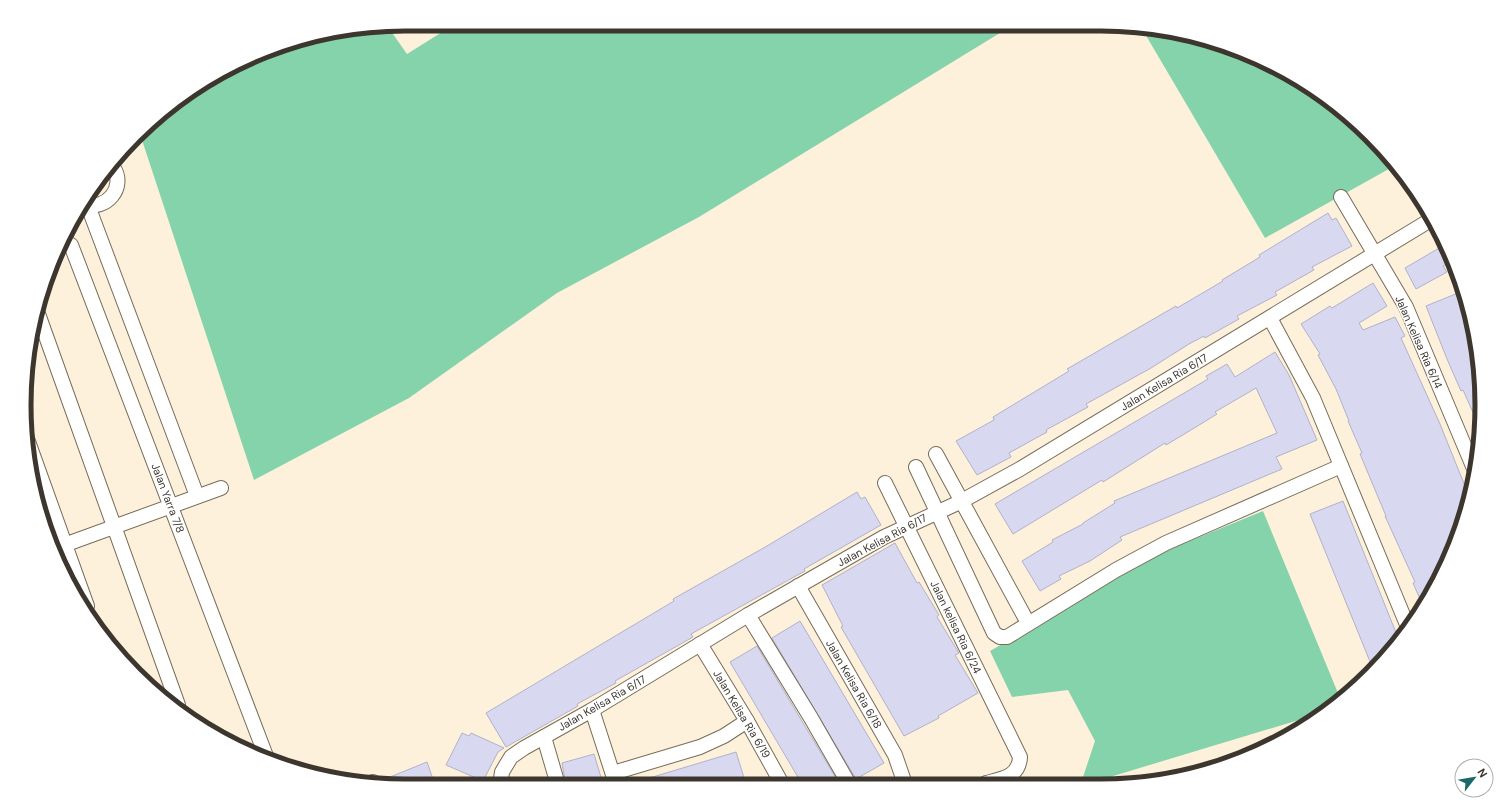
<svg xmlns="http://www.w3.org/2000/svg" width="1506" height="810" viewBox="0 0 1506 810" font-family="'DM Sans',sans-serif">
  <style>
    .green { fill: #85d3ab }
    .building { fill: #d8d8f0; stroke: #b1b1c8 }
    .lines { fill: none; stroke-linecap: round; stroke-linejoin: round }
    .minor-casing { stroke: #776c58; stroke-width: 16 }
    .minor { stroke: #fff; stroke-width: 14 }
    .labels { text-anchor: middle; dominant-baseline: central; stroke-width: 3; stroke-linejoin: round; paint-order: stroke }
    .street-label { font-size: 11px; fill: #3c362e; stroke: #fff }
    .rim { fill: none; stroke: #3c362e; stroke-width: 5 }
  </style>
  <rect width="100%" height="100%" fill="#fef1db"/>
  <g class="green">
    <path d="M455 24 1013 25 699 217 557 293 409 398 254 480 141 137 173 103 236 69 239 72 282 44 388 27 407 54Z"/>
    <path d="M1141 27 1200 37 1291 75 1352 118 1396 165 1265 238Z"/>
    <path d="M1263 511 1340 698 1322 713 1090 783H1081L1095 741 1068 690 1012 697 990 651 1163 552Z"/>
  </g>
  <g class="building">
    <path d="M1328 213 1332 220 1336 218 1352 246 1312 267 1314 270 1275 292 1277 295 1237 316 1239 319 1205 338 1204 336 1189 344 1151 368 1086 404 1088 407 1046 430 1047 432 1009 453 1011 457 977 475 956 441 994 420 993 417 1069 371 1067 369 1176 306 1177 308 1223 281 1222 280 1260 257 1259 255Z"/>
    <path d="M1446 244 1452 261 1443 266 1447 272 1416 289 1405 268Z"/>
    <path d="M1373 283 1387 306 1359 323 1363 330 1395 317 1405 336 1401 338 1440 424 1469 496 1462 527 1431 595 1423 606 1413 583 1415 582 1385 516H1386L1360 454 1362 453 1348 421H1349L1336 389 1318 355 1320 354 1301 324 1330 306 1332 308Z"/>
    <path d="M1458 293 1470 324 1472 323 1481 380 1480 428 1463 390 1461 391 1447 359 1426 306Z"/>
    <path d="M1275 352 1289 375 1317 440 1276 457 1282 469 1120 537 1122 540 1090 561 1059 576 1061 579 1040 591 1022 561 1053 542 1052 540 1083 524V523L1115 503 1114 501 1277 433 1256 388 1215 412 1217 414 1196 427 1166 445 1165 443 1103 482 1102 480 1013 534 995 504 1208 379 1206 376 1227 364 1235 377Z"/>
    <path d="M857 492 861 499 865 497 881 525 804 569 805 571 794 577 691 634 693 637 615 681 616 683 577 704 578 706 506 747 486 713 674 601 673 599 767 546Z"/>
    <path d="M1343 501 1399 640 1387 656 1373 669 1310 514Z"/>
    <path d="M895 543 917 583 919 582 939 615 937 617 959 653 955 655 978 693 938 716 939 718 904 736 841 627 843 626 822 585Z"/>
    <path d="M800 621 884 763 856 779 772 638Z"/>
    <path d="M757 646 836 778 826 784H802L730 662Z"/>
    <path d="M462 733 469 736 471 733 504 748 498 752 483 781 446 765Z"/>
    <path d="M736 752 746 784H636V782Z"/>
    <path d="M594 754 603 784 566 785 562 763Z"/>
    <path d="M427 762 435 785H393L390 777Z"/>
    <path d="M547 778 549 785H533V782Z"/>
  </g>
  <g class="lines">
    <g class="minor-casing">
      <g id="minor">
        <path d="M1341 197 1406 307 1475 471"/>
        <path d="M83 204C106 212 127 187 113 167"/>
        <path d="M88 206 197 496"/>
        <path d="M66 242 71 245 266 756"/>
        <path d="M37 311 178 705"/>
        <path d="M1270 318 1313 398 1408 627"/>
        <path d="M25 433 87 606"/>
        <path d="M936 454 1028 623"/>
        <path d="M916 467 994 633 1000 637H1007L1116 570 1166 543 1341 466"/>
        <path d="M885 483 1020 757C1019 777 1002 779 986 783"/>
        <path d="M53 549 221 488"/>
        <path d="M798 586 895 755 905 784"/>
        <path d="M748 615 811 718 849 784"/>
        <path d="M700 644 747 721 782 784"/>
        <path d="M592 710 616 784"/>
        <path d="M544 737 558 785"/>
        <path d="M613 773 700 747 724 736 747 721"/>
        <path d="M373 782 374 784"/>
        <path d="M500 785 502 772 511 757 524 748 592 710 748 615 884 537 960 502 1020 469 1432 219"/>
      </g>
    </g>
    <use href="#minor" class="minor"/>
  </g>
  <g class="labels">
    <g class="street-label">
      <text transform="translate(1419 342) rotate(66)">Jalan Kelisa Ria 6/14</text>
      <text transform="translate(1164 382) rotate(-31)">Jalan Kelisa Ria 6/17</text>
      <text transform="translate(168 498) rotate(69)">Jalan Yarra 7/8</text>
      <text transform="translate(882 540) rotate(-28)">Jalan Kelisa Ria 6/17</text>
      <text transform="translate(956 627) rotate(64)">Jalan kelisa Ria 6/24</text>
      <text transform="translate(854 684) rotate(60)">Jalan Kelisa Ria 6/18</text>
      <text transform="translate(602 703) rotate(-30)">Jalan Kelisa Ria 6/17</text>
      <text transform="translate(742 714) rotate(59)">Jalan Kelisa Ria 6/19</text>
    </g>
  </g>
  <path d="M0 0H1506V810H0ZM405 31H1101A374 374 0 0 1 1475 405V405A374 374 0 0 1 1101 779H405A374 374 0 0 1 31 405V405A374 374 0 0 1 405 31Z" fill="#fff" fill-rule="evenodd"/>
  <path class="rim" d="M405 31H1101A374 374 0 0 1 1475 405V405A374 374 0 0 1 1101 779H405A374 374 0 0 1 31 405V405A374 374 0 0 1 405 31Z"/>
  <g transform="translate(1474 778) rotate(59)"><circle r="19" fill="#ffffff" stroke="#b1afab"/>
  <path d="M0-3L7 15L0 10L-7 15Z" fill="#1a6868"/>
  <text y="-6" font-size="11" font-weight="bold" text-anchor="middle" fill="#3c362e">N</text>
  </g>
</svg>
